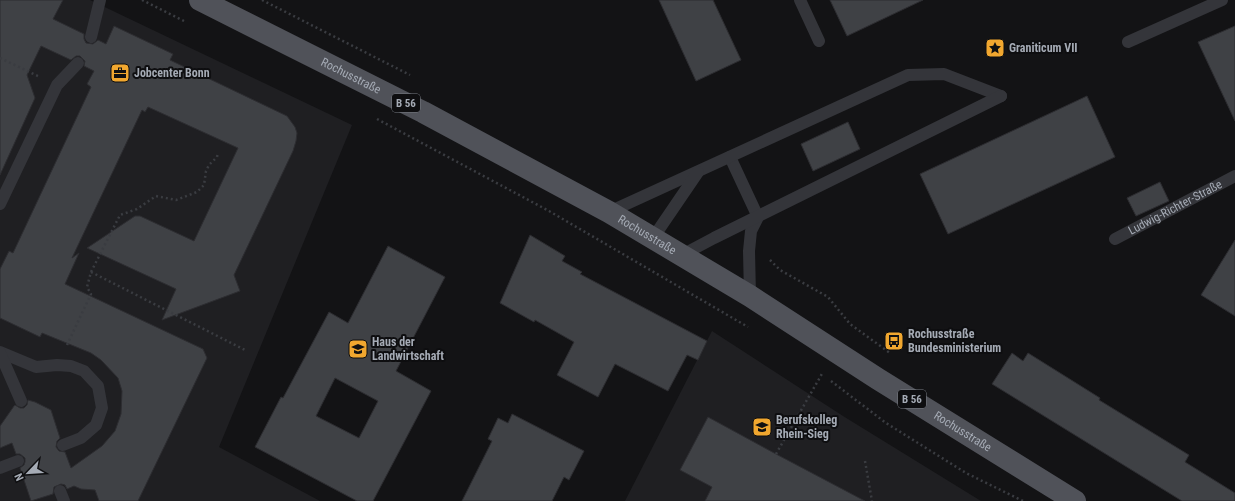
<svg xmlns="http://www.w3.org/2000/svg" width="1235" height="501" viewBox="0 0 1235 501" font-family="'Roboto Condensed',sans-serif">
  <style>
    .built { fill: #1f1f22 }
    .building { fill: #3f4145; stroke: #2d2d31; fill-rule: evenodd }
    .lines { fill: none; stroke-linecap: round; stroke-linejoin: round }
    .path { stroke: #3a3c41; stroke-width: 2.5; stroke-dasharray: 2 3; stroke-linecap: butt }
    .service { stroke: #34353a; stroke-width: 12 }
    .primary { stroke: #505259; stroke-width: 22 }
    .labels { text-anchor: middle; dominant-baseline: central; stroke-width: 4; stroke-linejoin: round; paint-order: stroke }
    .shield { fill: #0e0e10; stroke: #787c84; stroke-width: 1 }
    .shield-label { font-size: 11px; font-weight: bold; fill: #a5abb5 }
    .poi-label { font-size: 12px; font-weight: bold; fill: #a5abb5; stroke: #0e0e10; text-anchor: start }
    .street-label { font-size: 12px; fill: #a5abb5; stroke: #0e0e10 }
  </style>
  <rect width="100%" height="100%" fill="#131315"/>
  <g class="built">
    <path d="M0 0H90L352 125 219 447 320 501H0Z"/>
    <path d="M712 331 843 416 981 501H625Z"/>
  </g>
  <g class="building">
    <path d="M0 0H63L53 19 84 34V39L86 43 93 44 98 40 106 44 114 26 173 54 170 60 287 116 295 127 297 133 296 141 293 151 234 275 240 291 162 320 176 289 87 248 135 216H140L194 241 238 148 148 107 145 112 142 110 72 258 79 253 65 284 203 349 207 358 138 501H99L95 490 81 489 74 486 67 489 65 485 61 484 54 487 53 494 31 501 20 468 24 465 25 462V458L20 454H16L12 443 0 448V426L14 406 15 405 20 408H24L27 405 28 400 35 402 51 410 60 438 57 441 56 447 59 451 65 452 71 468 102 446 115 431 121 414 122 391 118 378 101 360 91 353 42 333 40 337 0 318V269L9 251 13 253 91 87 87 84 94 71 84 66 85 61 80 56H76L71 60 41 46 27 75 35 98 0 175Z"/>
    <path d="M659 0H713L741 60 696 81Z"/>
    <path d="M830 0H923L847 36Z"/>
    <path d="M1235 26V121L1198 42Z"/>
    <path d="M1087 96 1115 157 948 234 920 174Z"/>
    <path d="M848 122 860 149 813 171 801 144Z"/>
    <path d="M1160 182 1169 201 1136 216 1127 198Z"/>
    <path d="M530 235 565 256 562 261 582 272 580 274 707 341 698 360 687 355 668 391 615 364 598 397 557 375 574 342 535 320 534 322 500 303Z"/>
    <path d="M1235 240V316L1201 295Z"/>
    <path d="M388 246 445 277 396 371 431 391 373 501H357L255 447 281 397 283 398 329 312 348 323ZM335 378 378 401 359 438 316 416Z"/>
    <path d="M1012 353 1023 361 1028 353 1100 398 1099 400 1189 455 1185 462 1235 493V501H1182L992 384Z"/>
    <path d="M512 414 584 451 569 480 564 477 552 501H462L492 441 488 439 498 418 508 423Z"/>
    <path d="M708 417 776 454 865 501H705L712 487 680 470Z"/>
  </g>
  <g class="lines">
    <g class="path">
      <path d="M142 0 184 21"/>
      <path d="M262 0 410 75"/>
      <path d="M0 58 40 77"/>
      <path d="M377 119 549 211 748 327"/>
      <path d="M770 260 780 270 828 297 850 324 890 353"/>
      <path d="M91 272 245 350"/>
      <path d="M67 345 91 294 87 287 91 272 120 215 137 209 156 196 176 200 197 192 204 185 206 171 209 165 217 157 218 152"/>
      <path d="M831 381 886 423 966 473 1023 501"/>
      <path d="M776 454 823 372"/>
      <path d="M865 461 872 501"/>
    </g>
    <g class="service">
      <path d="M800 0 819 41"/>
      <path d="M91 37 100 0"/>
      <path d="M1128 42 1222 0"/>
      <path d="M730 157 758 217 751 231 749 251 750 296"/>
      <path d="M0 204 57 85 78 63"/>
      <path d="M609 212 908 75 944 74 1001 96"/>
      <path d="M653 238 698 172"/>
      <path id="s1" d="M1115 239 1235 176"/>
      <path d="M682 255 714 238 1001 96"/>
      <path d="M0 352 36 367 57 365 71 366 84 371 98 386 102 408 96 425 81 438 63 445"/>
      <path d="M0 353 21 401"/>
      <path d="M0 468 18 461"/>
      <path d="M60 491 64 501"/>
    </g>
    <path class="primary" id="s2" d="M200 0 423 112 609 212 750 296 878 379 1075 501"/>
  </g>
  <defs>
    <g id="sight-square" transform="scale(1)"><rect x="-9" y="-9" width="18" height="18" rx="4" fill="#f1a72f" stroke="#0e0e10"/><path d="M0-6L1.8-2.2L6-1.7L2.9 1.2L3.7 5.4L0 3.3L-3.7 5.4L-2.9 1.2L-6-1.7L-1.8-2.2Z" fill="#111"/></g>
    <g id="office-square" transform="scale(1)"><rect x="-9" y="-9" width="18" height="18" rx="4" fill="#f1a72f" stroke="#0e0e10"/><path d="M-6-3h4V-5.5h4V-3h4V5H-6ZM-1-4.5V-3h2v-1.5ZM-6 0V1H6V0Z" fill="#111"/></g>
    <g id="bus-square" transform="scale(1)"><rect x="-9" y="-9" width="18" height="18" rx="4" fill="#f1a72f" stroke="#0e0e10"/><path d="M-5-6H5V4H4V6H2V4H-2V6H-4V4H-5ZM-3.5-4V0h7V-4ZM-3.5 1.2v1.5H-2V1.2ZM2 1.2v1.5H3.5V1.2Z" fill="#111"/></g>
    <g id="school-square" transform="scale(1)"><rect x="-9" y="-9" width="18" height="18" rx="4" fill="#f1a72f" stroke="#0e0e10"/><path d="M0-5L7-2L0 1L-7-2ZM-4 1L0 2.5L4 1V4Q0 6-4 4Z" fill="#111"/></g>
  </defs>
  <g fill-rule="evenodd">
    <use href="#sight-square" x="995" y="48"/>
    <use href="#office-square" x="120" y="73"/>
    <use href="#bus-square" x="894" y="341"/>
    <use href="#school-square" x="358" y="349"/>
    <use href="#school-square" x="762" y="427"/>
  </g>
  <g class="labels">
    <g class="shield">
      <rect x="392" y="94" width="28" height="18" rx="3"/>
      <rect x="898" y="390" width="28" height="18" rx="3"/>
    </g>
    <g class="shield-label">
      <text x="406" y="103">B 56</text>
      <text x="912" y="399">B 56</text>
    </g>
    <g class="poi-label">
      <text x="1009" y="48">Graniticum VII</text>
      <text x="134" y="73">Jobcenter Bonn</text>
      <text x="908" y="334">Rochusstraße<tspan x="908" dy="14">Bundesministerium</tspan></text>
      <text x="372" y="342">Haus der<tspan x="372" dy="14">Landwirtschaft</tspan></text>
      <text x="776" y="420">Berufskolleg<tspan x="776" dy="14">Rhein-Sieg</tspan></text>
    </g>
    <g class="street-label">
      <text stroke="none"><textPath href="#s2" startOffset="169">Rochusstraße</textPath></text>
      <text stroke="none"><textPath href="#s1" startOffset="68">Ludwig-Richter-Straße</textPath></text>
      <text stroke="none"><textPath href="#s2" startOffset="505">Rochusstraße</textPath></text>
      <text stroke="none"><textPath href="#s2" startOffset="877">Rochusstraße</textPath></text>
    </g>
  </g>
  <g transform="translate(28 473) rotate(245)" stroke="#0e0e10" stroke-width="3" paint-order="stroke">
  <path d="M0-3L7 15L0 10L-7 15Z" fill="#a5abb5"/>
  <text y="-6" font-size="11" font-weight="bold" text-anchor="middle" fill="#a5abb5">N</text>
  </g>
</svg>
